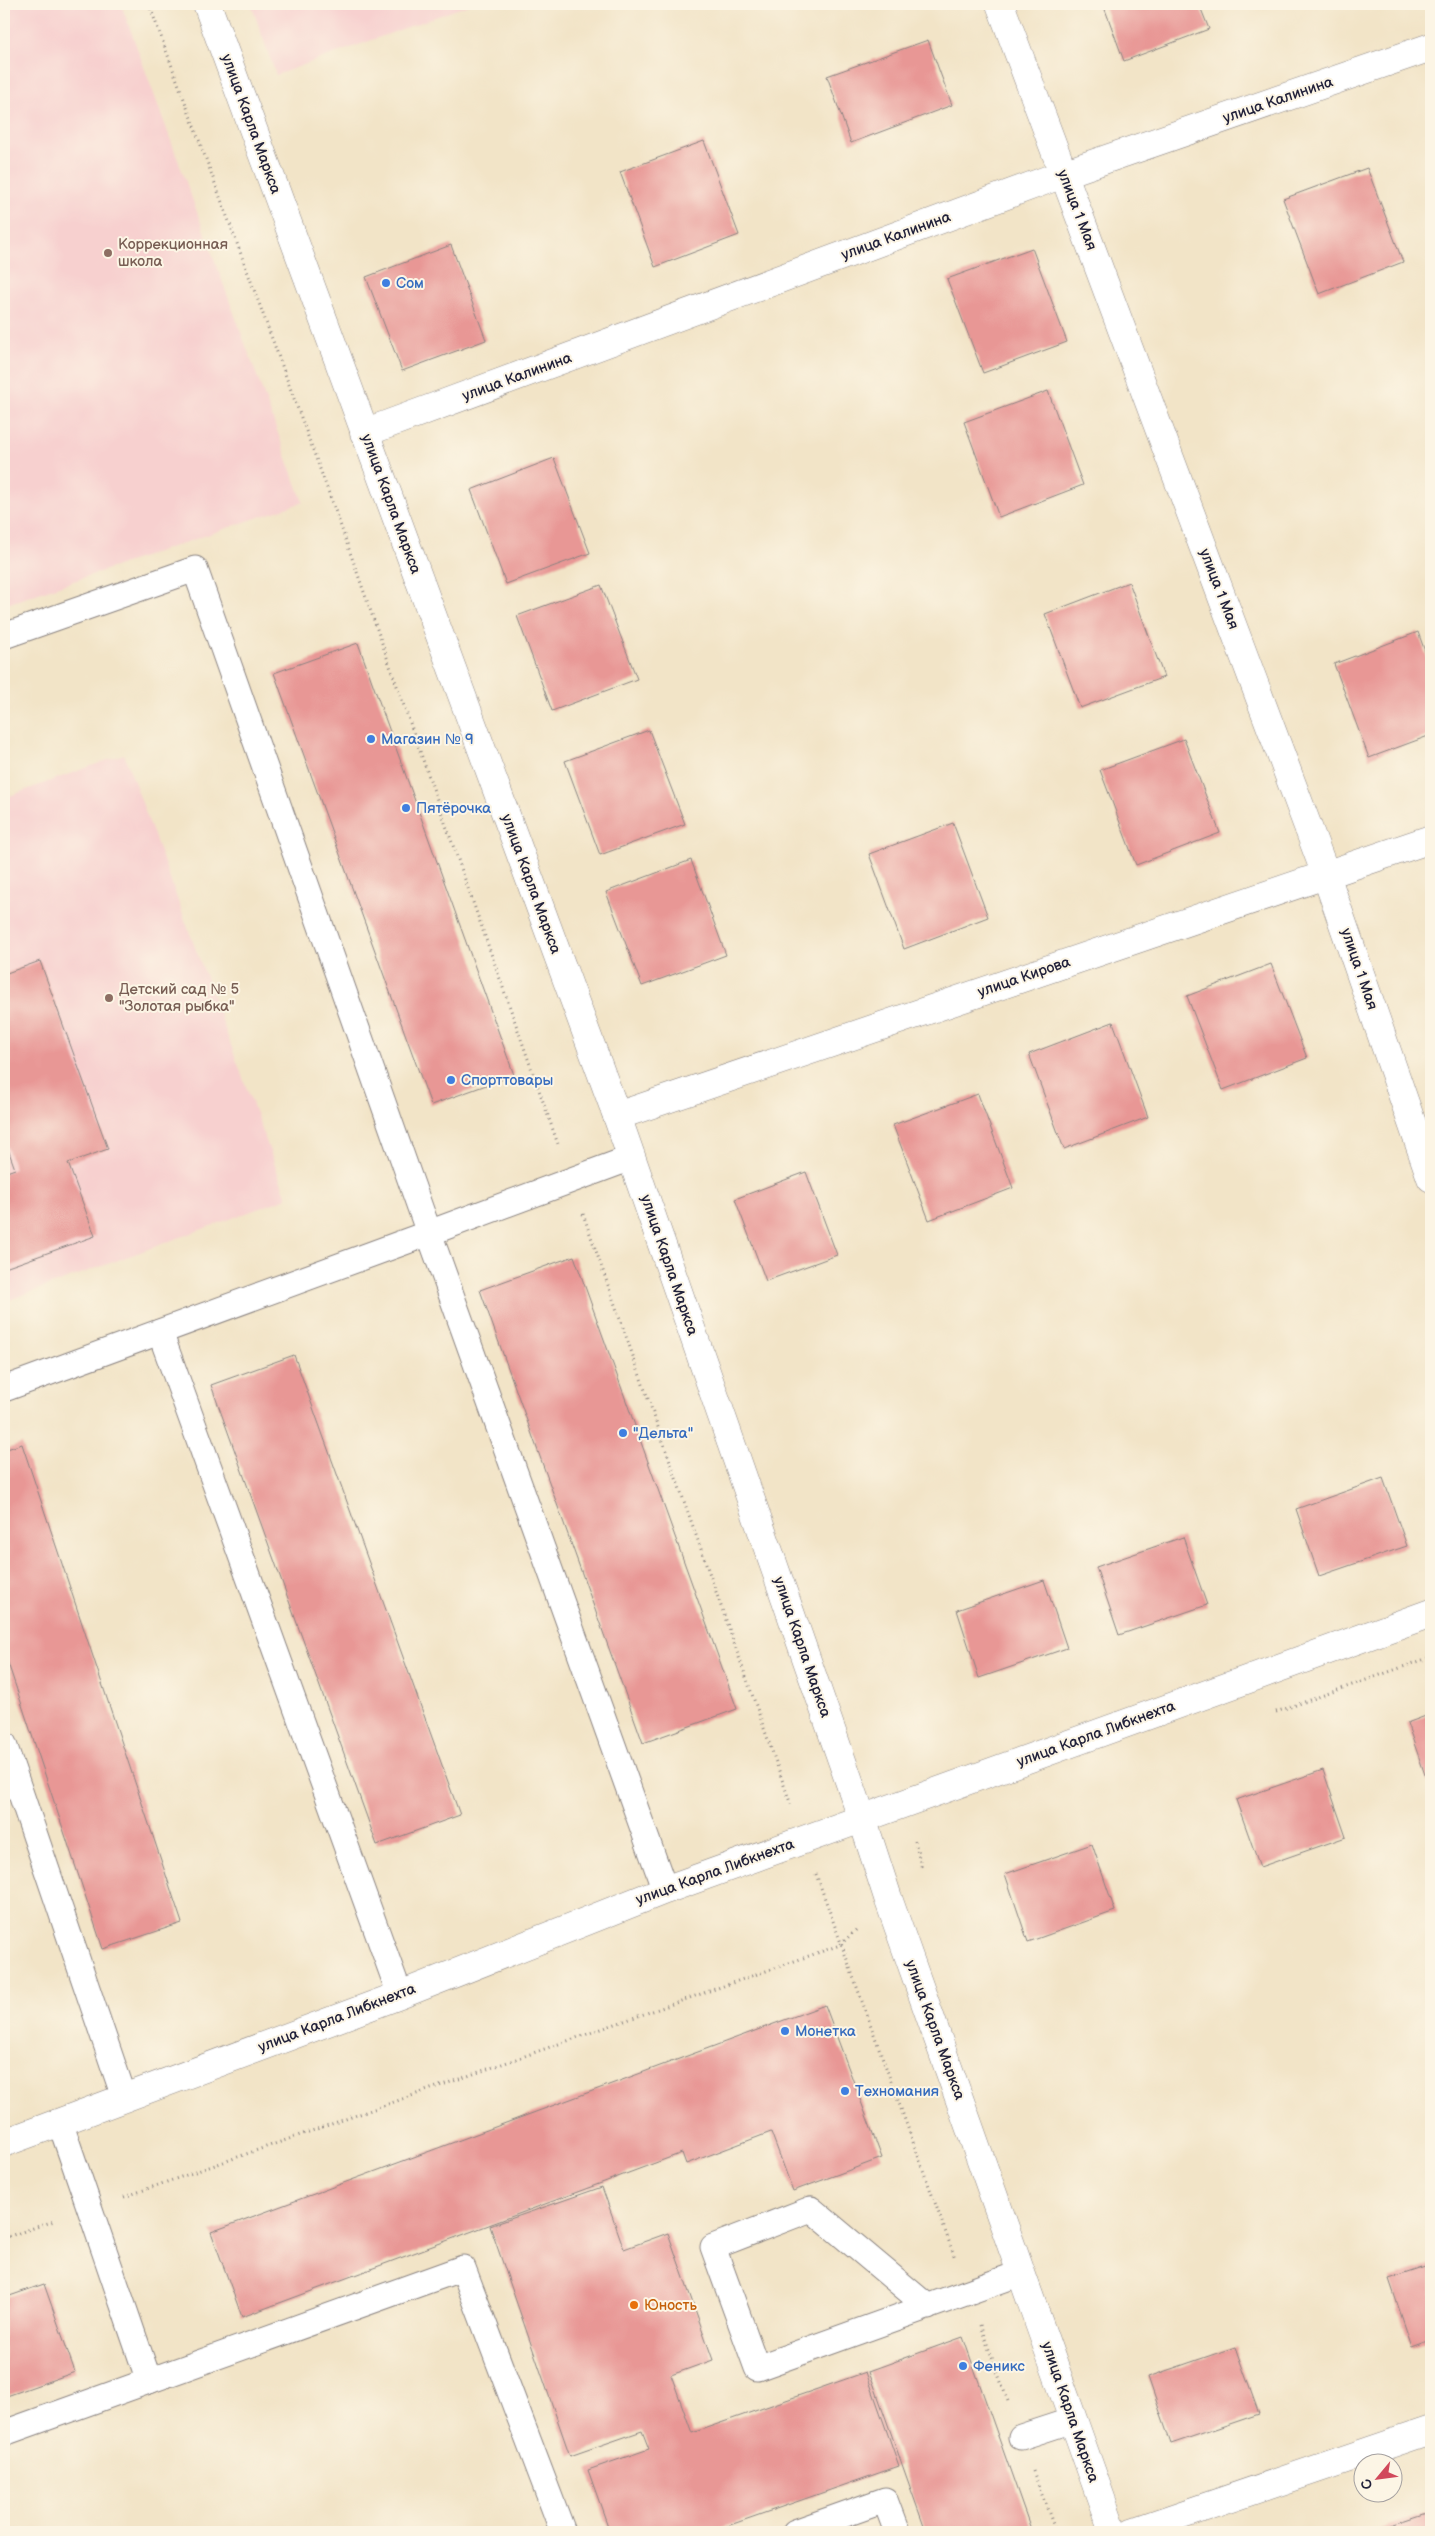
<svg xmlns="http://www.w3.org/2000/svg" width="1435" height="2536" viewBox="0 0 1435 2536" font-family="'Balsamiq Sans',sans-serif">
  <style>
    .built { fill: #f7d0cf }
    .building { fill: #e89795 }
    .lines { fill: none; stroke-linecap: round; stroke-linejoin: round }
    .service-casing { stroke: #8a8381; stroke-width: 27 }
    .minor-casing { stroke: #8a8381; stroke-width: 29 }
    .tertiary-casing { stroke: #8a8381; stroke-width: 29 }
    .secondary-casing { stroke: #8a8381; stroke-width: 29 }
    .path { stroke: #8a8381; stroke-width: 3; stroke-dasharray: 1 4; stroke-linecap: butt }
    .service { stroke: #fff; stroke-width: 25 }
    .minor { stroke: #fff; stroke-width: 28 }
    .tertiary { stroke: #fff; stroke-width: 28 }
    .secondary { stroke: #fff; stroke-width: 28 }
    .education-dot { fill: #8d6e63; stroke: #fcf5e5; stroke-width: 2 }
    .shop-dot { fill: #3f7fe0; stroke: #fcf5e5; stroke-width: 2 }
    .food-dot { fill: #e8710a; stroke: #fcf5e5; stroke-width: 2 }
    .labels { text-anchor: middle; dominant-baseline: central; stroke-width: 4; stroke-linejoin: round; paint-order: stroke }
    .street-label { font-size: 15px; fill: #22223b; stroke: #fcf5e5 }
    .education-label { font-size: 15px; fill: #785e54; stroke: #fcf5e5; text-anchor: start }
    .shop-label { font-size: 15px; fill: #366cbe; stroke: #fcf5e5; text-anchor: start }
    .food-label { font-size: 15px; fill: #c56008; stroke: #fcf5e5; text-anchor: start }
  </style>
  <rect width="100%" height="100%" fill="#fcf5e5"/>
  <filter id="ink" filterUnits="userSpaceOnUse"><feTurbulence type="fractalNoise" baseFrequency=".02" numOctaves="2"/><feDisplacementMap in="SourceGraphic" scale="10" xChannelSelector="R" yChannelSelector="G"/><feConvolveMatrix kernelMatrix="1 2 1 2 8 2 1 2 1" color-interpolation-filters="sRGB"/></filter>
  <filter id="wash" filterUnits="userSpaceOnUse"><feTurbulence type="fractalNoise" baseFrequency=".0096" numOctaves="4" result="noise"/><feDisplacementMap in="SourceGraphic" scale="20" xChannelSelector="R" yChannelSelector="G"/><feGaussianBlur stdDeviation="1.12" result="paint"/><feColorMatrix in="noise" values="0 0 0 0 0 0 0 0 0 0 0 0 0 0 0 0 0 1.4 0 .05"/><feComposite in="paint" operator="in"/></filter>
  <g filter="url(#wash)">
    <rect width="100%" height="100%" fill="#f2e4c7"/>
    <g class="built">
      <path d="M4 4H121L303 502 4 605Z"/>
      <path d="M251 4H471L276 75Z"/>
      <path d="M124 754 287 1198 4 1302V798Z"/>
    </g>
    <g id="blocks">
      <g class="building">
        <path d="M1103 4H1199L1209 29 1124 61Z"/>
        <path d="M928 40 952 105 851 143 827 76Z"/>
        <path d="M704 141 739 235 655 267 620 172Z"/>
        <path d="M1367 168 1403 262 1319 294 1283 199Z"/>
        <path d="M451 245 486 340 402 371 366 277Z"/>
        <path d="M1032 248 1067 342 983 373 947 279Z"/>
        <path d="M1048 391 1083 485 999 517 964 422Z"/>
        <path d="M554 458 590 553 506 584 471 490Z"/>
        <path d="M1129 582 1164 677 1080 708 1045 614Z"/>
        <path d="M601 585 637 679 552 711 517 616Z"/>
        <path d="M1418 632 1431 668V735L1369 758 1334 664Z"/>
        <path d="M358 643 514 1075 431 1105 274 673Z"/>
        <path d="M649 730 685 824 600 855 565 761Z"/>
        <path d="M1184 739 1220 833 1136 865 1100 770Z"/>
        <path d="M953 823 988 917 904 949 869 854Z"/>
        <path d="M691 860 726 955 642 986 606 892Z"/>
        <path d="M40 961 108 1149 68 1163 95 1236 5 1268 4 1173 15 1169 4 1138V974Z"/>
        <path d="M1271 964 1307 1058 1223 1090 1187 996Z"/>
        <path d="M1113 1022 1148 1117 1064 1149 1029 1054Z"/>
        <path d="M978 1094 1013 1188 929 1220 893 1125Z"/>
        <path d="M806 1172 837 1255 766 1281 735 1199Z"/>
        <path d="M574 1256 737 1709 643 1743 480 1290Z"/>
        <path d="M294 1355 460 1815 377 1845 211 1385Z"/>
        <path d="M22 1444 182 1923 103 1949 4 1651V1450Z"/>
        <path d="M1383 1478 1407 1546 1319 1576 1296 1509Z"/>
        <path d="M1183 1537 1207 1605 1119 1635 1096 1567Z"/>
        <path d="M1044 1580 1067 1648 979 1678 957 1610Z"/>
        <path d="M1431 1714V1792L1407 1723Z"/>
        <path d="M1323 1770 1346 1837 1260 1867 1236 1800Z"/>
        <path d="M1092 1844 1115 1911 1028 1942 1005 1874Z"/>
        <path d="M825 2005 882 2158 793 2191 771 2132 686 2164 682 2153 242 2317 211 2232Z"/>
        <path d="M602 2187 624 2249 668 2233 713 2360 671 2375 692 2433 866 2372 899 2466 710 2532H610L588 2470 649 2449 642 2431 570 2456 490 2226Z"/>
        <path d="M1431 2265V2340L1412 2347 1389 2279Z"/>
        <path d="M44 2284 75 2372 4 2397V2298Z"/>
        <path d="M963 2337 1032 2532H926L869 2371Z"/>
        <path d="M1235 2347 1259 2414 1171 2444 1148 2377Z"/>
        <path d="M1431 2511V2532H1374V2530Z"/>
      </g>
    </g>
  </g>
  <g filter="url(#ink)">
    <use href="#blocks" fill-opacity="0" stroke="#8a8381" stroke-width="1"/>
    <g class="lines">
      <g class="service-casing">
        <g id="service">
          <path d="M4 636 195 569 429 1233 631 1158"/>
          <path d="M160 1332 400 1995"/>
          <path d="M4 1389 429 1233 665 1890"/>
          <path d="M4 1744 124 2097"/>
          <path d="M60 2122 149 2381"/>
          <path d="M928 2307 811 2209 713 2247 757 2368 1021 2273"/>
          <path d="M4 2433 463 2268 563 2532"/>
          <path d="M1021 2437 1073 2420"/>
          <path d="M795 2532 885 2500 897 2532"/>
        </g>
      </g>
      <g class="minor-casing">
        <g id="minor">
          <path d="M1000 4 1326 875 1431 1178"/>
          <path d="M364 433 1063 174 1431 47"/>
          <path d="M617 1116 1431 839"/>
          <path d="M1132 2532 1431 2430"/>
        </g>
      </g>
      <g class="tertiary-casing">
        <path id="tertiary" d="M207 4 617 1116 862 1818 888 1898 1113 2532"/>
      </g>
      <g class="secondary-casing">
        <path id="secondary" d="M4 2143 400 1995 665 1890 1431 1613"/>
      </g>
      <g class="path">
        <path d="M149 4 338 518 559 1147"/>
        <path d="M583 1214 791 1805"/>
        <path d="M1276 1712 1431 1657"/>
        <path d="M915 1841 921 1866 918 1869"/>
        <path d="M816 1874 955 2258"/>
        <path d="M124 2197 840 1945 858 1928"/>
        <path d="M4 2238 54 2221"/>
        <path d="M980 2325 1009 2404"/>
        <path d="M1033 2471 1056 2532"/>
      </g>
      <use href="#service" class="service"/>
      <use href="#minor" class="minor"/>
      <use href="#tertiary" class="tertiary"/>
      <use href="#secondary" class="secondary"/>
    </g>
  </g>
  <g class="education-dot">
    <circle cx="108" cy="253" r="5"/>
    <circle cx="109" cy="998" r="5"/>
  </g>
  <g class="shop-dot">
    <circle cx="386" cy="283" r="5"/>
    <circle cx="371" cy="739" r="5"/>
    <circle cx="406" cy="808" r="5"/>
    <circle cx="451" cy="1080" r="5"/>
    <circle cx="623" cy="1433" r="5"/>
    <circle cx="785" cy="2031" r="5"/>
    <circle cx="845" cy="2091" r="5"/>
    <circle cx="963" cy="2366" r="5"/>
  </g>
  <circle class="food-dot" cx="634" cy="2305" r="5"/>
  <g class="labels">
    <g class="street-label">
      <text transform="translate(1278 100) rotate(-19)">улица Калинина</text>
      <text transform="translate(251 124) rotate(70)">улица Карла Маркса</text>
      <text transform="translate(1077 210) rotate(69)">улица 1 Мая</text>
      <text transform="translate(896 236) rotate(-20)">улица Калинина</text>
      <text transform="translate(517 377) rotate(-20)">улица Калинина</text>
      <text transform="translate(391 504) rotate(70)">улица Карла Маркса</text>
      <text transform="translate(1219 589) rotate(69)">улица 1 Мая</text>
      <text transform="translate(531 884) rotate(70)">улица Карла Маркса</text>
      <text transform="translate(1359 969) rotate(71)">улица 1 Мая</text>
      <text transform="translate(1024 977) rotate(-19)">улица Кирова</text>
      <text transform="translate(669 1265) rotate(71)">улица Карла Маркса</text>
      <text transform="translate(802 1647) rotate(71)">улица Карла Маркса</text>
      <text transform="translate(1096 1734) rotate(-20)">улица Карла Либкнехта</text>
      <text transform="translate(715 1872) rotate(-20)">улица Карла Либкнехта</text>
      <text transform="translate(337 2018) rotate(-21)">улица Карла Либкнехта</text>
      <text transform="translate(935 2030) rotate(70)">улица Карла Маркса</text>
      <text transform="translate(1070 2412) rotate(71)">улица Карла Маркса</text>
    </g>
    <g class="education-label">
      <text x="118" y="244">Коррекционная<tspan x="118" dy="17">школа</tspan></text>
      <text x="119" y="989">Детский сад № 5<tspan x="119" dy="17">"Золотая рыбка"</tspan></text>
    </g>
    <g class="shop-label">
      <text x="396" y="283">Сом</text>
      <text x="381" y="739">Магазин № 9</text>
      <text x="416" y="808">Пятёрочка</text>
      <text x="461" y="1080">Спорттовары</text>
      <text x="633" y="1433">"Дельта"</text>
      <text x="795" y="2031">Монетка</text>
      <text x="855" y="2091">Техномания</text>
      <text x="973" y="2366">Феникс</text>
    </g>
    <g class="food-label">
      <text x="644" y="2305">Юность</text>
    </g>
  </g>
  <rect width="1435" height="2536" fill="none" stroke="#fcf5e5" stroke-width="20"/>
  <g transform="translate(1378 2478) rotate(241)"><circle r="24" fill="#fcf5e5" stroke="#a5a1a1"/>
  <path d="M0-4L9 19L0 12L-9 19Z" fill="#d1495b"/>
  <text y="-8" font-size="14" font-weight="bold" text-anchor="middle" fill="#22223b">С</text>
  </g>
</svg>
